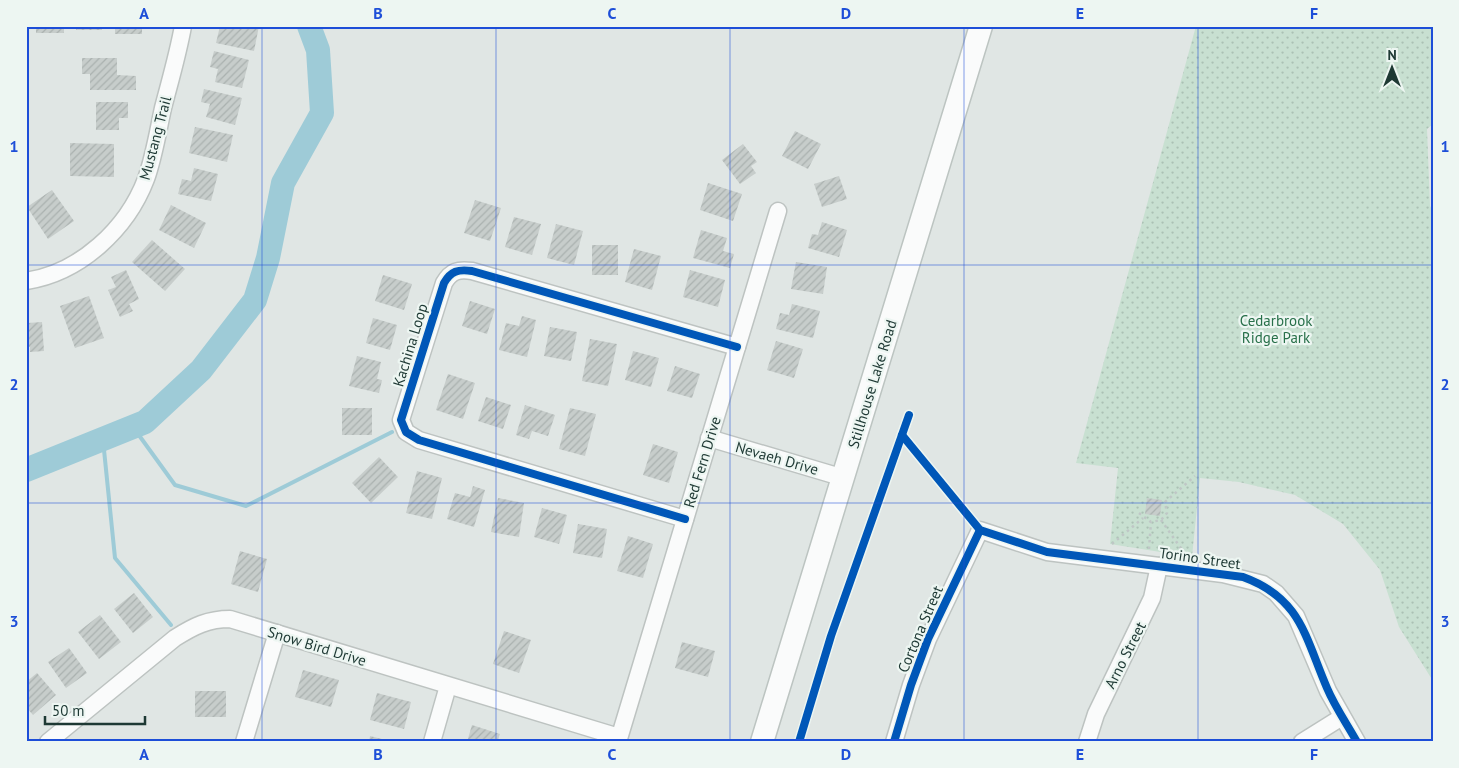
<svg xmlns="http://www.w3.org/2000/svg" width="1459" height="768" viewBox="0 0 1459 768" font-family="'PT Sans',sans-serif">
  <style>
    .grass { fill: url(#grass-dots) }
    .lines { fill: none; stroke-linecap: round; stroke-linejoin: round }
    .stream { stroke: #9ecbd7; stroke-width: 4 }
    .river { stroke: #9ecbd7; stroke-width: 24 }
    .building { fill: url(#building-hatch) }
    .street-casing { stroke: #bdc3c1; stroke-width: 19 }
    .secondary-casing { stroke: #bcc4c1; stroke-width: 25 }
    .path { stroke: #bfc7c6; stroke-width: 2.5; stroke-dasharray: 2.5 4; stroke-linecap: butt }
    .street { stroke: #fafbfb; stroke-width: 16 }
    .secondary { stroke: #fafbfb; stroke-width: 22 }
    .cycleway-casing { stroke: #edf6f2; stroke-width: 11 }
    .cycleway { stroke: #0057b8; stroke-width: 8 }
    .grid { fill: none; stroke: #1d4ed8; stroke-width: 1; stroke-opacity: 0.55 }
    .labels { text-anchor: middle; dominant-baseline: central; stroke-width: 4.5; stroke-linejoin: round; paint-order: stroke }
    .street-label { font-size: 15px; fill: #1e3934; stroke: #edf6f2 }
    .park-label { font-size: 15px; fill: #28704a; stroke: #edf6f2 }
    .neatline { fill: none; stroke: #1d4ed8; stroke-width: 2 }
    .grid-label { font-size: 16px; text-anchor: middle; font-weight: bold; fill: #1d4ed8 }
  </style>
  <defs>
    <pattern id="grass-dots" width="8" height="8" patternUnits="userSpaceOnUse" patternTransform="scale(1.25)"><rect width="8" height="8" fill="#c8e0d1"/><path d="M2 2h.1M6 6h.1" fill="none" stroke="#abc1b4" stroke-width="1.8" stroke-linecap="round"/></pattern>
    <pattern id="building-hatch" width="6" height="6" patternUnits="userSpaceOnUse" patternTransform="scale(1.25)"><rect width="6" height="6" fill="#c7cdcb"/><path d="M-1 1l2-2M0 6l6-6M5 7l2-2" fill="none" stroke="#aab1af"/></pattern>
  </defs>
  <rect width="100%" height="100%" fill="#e0e6e4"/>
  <path class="grass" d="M1196 26H1433V124L1427 129 1430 206 1433 211V681L1399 627 1380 570 1343 524 1295 495 1239 482 1200 478 1192 557 1110 544 1118 468 1076 463Z"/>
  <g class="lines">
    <g class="stream">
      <path d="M133 427 175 485 246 506 392 432"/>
      <path d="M103 440 115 558 171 625"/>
    </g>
    <path class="river" d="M26 470 145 422 201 370 255 300 268 258 283 183 322 113 318 50 309 26"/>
  </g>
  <g class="building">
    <rect x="36" y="26" width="28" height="7"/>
    <rect x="76" y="26" width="26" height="4"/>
    <rect x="115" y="26" width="27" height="8"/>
    <path d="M220 26H259L254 51 216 43Z"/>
    <path d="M214 51 249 60 242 88 215 82 218 69 210 67Z"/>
    <path d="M82 58H117V75L136 76V90H90V74H82Z"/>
    <path d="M204 89 242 98 235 125 206 117 210 104 201 102Z"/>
    <path d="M96 102H128V118H119V130H96Z"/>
    <path d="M195 127 233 135 227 162 189 153Z"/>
    <path d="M795 131 821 144 808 169 782 156Z"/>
    <path d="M70 143 114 144V177L70 176Z"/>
    <path d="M743 144 757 162 751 166 756 173 740 184 722 160Z"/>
    <path d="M194 168 218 174 211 201 178 194 182 179 191 181Z"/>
    <path d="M839 176 847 199 822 207 814 184Z"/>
    <path d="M708 183 742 194 733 221 700 210Z"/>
    <path d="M52 190 74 221 48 239 27 207Z"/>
    <path d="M475 200 501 208 490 241 464 233Z"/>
    <path d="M171 205 206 223 194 248 159 230Z"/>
    <path d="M514 217 541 224 532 255 505 247Z"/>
    <path d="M822 222 847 230 839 257 808 248 812 234 818 235Z"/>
    <path d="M556 224 583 231 574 265 547 258Z"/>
    <path d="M701 230 727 238 723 251 734 254 730 268 693 258Z"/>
    <path d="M152 240 185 269 165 291 132 262Z"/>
    <rect x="592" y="245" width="26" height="30"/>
    <path d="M634 249 661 256 652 290 625 282Z"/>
    <path d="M796 262 827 267 823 294 791 289Z"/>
    <path d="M126 270 139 299 129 304 133 311 120 317 108 290 116 287 111 277Z"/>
    <path d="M690 270 725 280 718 307 683 297Z"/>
    <path d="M383 275 412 284 404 310 375 301Z"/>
    <path d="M89 296 104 338 75 348 60 306Z"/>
    <path d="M470 301 495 309 487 334 462 326Z"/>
    <path d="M792 304 820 311 813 338 776 329 780 313 789 315Z"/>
    <path d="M26 315H28V323L42 322 44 351 30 352V347H26Z"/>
    <path d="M522 316 536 320 527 357 499 350 506 323 519 326Z"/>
    <path d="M373 318 397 325 390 350 366 343Z"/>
    <path d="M550 327 577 332 571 361 544 356Z"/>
    <path d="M590 339 617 344 608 386 582 381Z"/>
    <path d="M776 341 803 349 794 378 767 370Z"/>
    <path d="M633 351 659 358 651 387 625 380Z"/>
    <path d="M357 356 381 362 377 379 382 380 379 393 349 386Z"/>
    <path d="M675 366 700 374 692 398 667 391Z"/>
    <path d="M448 374 475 383 463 419 436 410Z"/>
    <path d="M486 397 511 405 503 429 478 421Z"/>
    <path d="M525 405 555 415 548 436 532 431 529 439 516 435Z"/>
    <rect x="342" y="408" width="30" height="27"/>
    <path d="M570 408 596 414 585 456 559 449Z"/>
    <path d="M653 444 678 452 669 483 643 475Z"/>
    <path d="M379 457 398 477 371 503 352 483Z"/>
    <path d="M417 471 442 478 432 519 406 513Z"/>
    <path d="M473 486 485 490 474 527 447 519 455 493 470 497Z"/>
    <path d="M498 498 524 503 519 537 491 532Z"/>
    <path d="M1147 498 1162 500 1160 516 1145 514Z"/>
    <path d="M542 508 567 515 559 544 534 537Z"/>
    <path d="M578 524 607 529 602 558 573 553Z"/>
    <path d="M628 536 653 544 643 578 617 571Z"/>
    <path d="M240 551 267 559 258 592 231 584Z"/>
    <path d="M134 593 153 617 133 633 114 609Z"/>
    <path d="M100 615 121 642 99 659 78 632Z"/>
    <path d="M504 631 531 640 519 673 493 664Z"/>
    <path d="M682 642 715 651 708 677 675 668Z"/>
    <path d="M69 648 87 673 66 688 48 662Z"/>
    <path d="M303 670 339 680 331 707 295 697Z"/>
    <path d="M37 673 56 695 33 715 26 707V682Z"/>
    <rect x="195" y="691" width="31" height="26"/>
    <path d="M377 693 411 702 404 729 370 720Z"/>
    <path d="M472 725 500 734 497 742H467Z"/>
    <path d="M370 736 390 741V742H369Z"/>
  </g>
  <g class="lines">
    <g class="street-casing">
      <g id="street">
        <path d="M26 281C80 273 127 229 146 179 154 157 158 131 163 108 170 81 178 54 183 26"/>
        <path d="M709 438 844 478"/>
        <path d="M685 519 419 440 406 432 401 420 444 283C451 271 458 269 472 271L737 347"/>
        <path d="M48 742 175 638C194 626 208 619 230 619L619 737"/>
        <path d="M244 742 277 633"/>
        <path d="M432 742 448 686"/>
        <path d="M618 742 778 211"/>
        <path d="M894 742 911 685 928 639 980 530 1047 552 1223 574 1263 584 1276 593 1296 616 1328 691 1357 742"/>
        <path d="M1087 742 1096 714 1152 598 1159 566"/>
        <path d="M1302 742 1342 717"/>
      </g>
    </g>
    <g class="secondary-casing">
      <path id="secondary" d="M762 742 981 26"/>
    </g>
    <g class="path">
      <path d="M1139 513 1151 522 1161 520 1167 513 1165 502 1195 476"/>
      <path d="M1161 520 1185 554"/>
      <path d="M1112 544 1143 518"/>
      <path d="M1149 549 1151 522"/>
    </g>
    <use href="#street" class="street"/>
    <use href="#secondary" class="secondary"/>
    <g class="cycleway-casing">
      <g id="cycleway">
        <path d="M902 435 980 530 1047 552 1243 577C1301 598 1305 637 1327 688 1335 707 1347 724 1357 742"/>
        <path d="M685 519 419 440 406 432 401 420 444 283C451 271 458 269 472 271L737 347"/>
        <path d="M799 742 831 636 909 415"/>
        <path d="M894 742 911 685 928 639 980 530"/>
      </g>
    </g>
    <use href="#cycleway" class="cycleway"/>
  </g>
  <path class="grid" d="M262 26V742M496 26V742M730 26V742M964 26V742M1198 26V742M26 265H1433M26 503H1433"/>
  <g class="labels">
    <g class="street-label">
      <text transform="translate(155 138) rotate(-75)">Mustang Trail</text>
      <text transform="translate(410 345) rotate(-73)">Kachina Loop</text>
      <text transform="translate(872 384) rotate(-73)">Stillhouse Lake Road</text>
      <text transform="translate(777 458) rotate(16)">Nevaeh Drive</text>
      <text transform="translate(702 462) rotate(-73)">Red Fern Drive</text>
      <text transform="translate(1200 558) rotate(8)">Torino Street</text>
      <text transform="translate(920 629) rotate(-67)">Cortona Street</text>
      <text transform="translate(317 646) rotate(17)">Snow Bird Drive</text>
      <text transform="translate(1125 655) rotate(-63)">Arno Street</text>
    </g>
    <g class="park-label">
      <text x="1276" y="320">Cedarbrook<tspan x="1276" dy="17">Ridge Park</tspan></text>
    </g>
  </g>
  <rect width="1459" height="768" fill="none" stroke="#edf6f2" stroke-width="55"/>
  <g transform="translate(1392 68)" stroke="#edf6f2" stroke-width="4" paint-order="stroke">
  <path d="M0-4L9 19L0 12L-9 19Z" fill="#1e3934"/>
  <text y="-8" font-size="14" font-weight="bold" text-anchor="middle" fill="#1e3934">N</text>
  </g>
  <path d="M45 716v8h100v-8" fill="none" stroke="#1e3934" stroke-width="2.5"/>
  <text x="52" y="716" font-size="15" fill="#1e3934" stroke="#edf6f2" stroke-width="4" paint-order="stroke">50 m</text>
  <rect x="28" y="28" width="1404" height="712" class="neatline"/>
  <g class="grid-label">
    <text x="144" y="19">A</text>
    <text x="378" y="19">B</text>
    <text x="612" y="19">C</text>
    <text x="846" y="19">D</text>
    <text x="1080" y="19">E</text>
    <text x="1314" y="19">F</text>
    <text x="14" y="152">1</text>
    <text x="1445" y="152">1</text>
    <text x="14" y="390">2</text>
    <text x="1445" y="390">2</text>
    <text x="14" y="627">3</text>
    <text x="1445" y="627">3</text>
    <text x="144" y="760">A</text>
    <text x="378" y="760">B</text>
    <text x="612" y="760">C</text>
    <text x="846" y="760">D</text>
    <text x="1080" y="760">E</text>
    <text x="1314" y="760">F</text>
  </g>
</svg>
